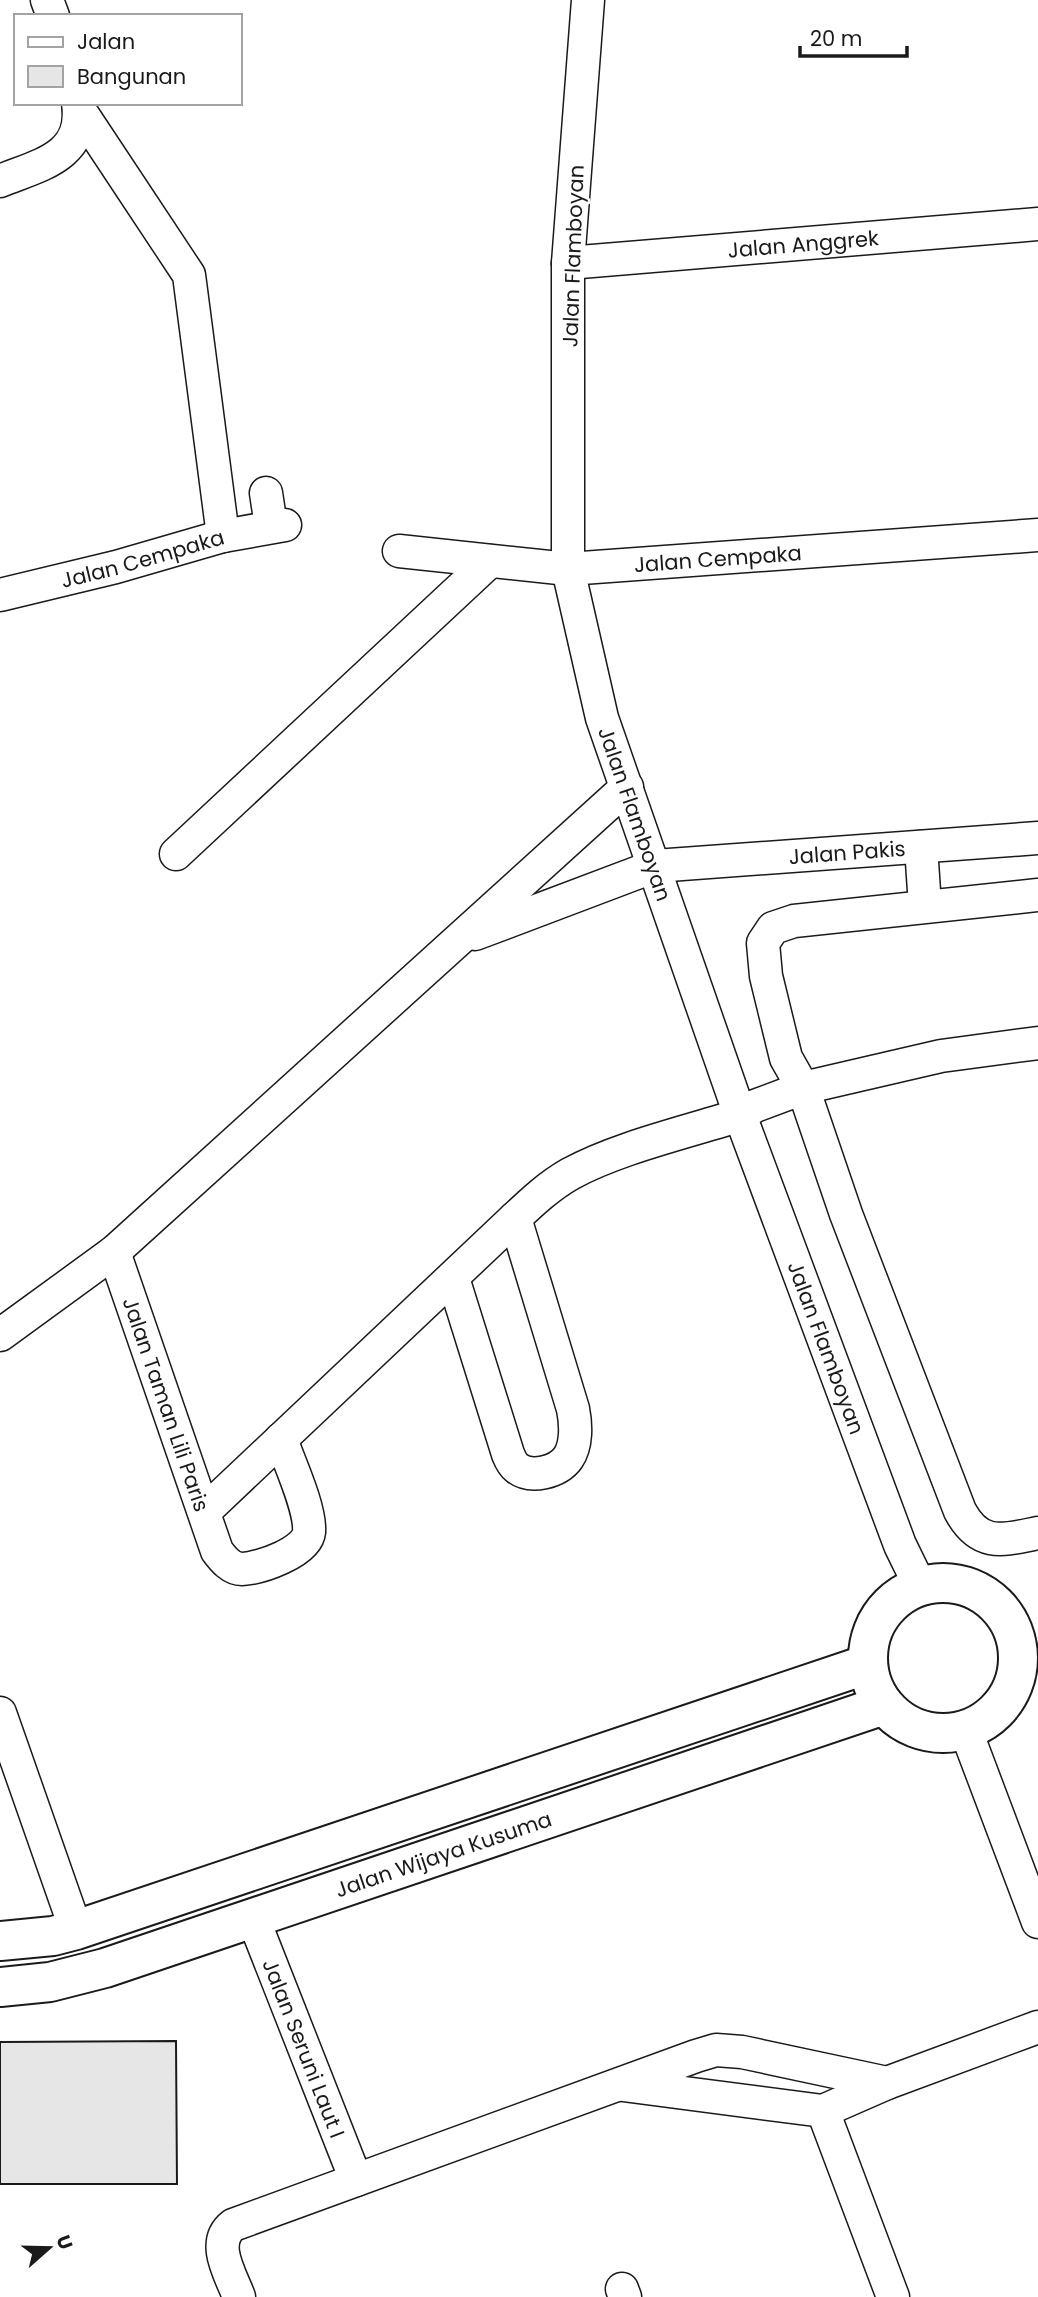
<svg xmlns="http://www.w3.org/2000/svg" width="1038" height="2297" viewBox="0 0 1038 2297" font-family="Poppins,sans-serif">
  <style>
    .building { fill: #e6e6e6; stroke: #1a1a1a; stroke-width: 2 }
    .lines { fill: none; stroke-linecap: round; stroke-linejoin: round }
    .street-casing { stroke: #1a1a1a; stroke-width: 35 }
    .secondary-casing { stroke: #1a1a1a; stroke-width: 42 }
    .street { stroke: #fff; stroke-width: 32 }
    .secondary { stroke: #fff; stroke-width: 38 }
    .labels { text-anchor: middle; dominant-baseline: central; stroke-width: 5; stroke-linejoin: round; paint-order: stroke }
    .street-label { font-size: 21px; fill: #1a1a1a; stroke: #fff }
  </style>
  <rect width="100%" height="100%" fill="#fff"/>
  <path class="building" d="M176 2041 177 2184H0V2042Z"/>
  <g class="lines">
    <g class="street-casing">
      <g id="street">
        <path d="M47 0 53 16"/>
        <path id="s1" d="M588 0 568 263V569L602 718 740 1115 900 1545 920 1586"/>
        <path d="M79 109 189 275 223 536"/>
        <path d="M0 181C39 165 86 157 78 103"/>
        <path id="s2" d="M568 263 1038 224"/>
        <path d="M266 493 271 526"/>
        <path id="s3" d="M399 551 568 569 1038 535"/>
        <path id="s4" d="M0 595 116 567 223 536 285 525"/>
        <path d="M921 847 925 906"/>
        <path d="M176 854 490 561"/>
        <path d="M1038 895 794 921 773 928 763 943 766 976 786 1058 803 1088 846 1214 960 1511C980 1548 1003 1540 1038 1533"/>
        <path id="s5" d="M475 934 655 866 1038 838"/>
        <path id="s6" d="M114 1252 217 1551C223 1559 231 1569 242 1569 261 1568 307 1552 309 1532 311 1509 289 1462 281 1439"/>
        <path d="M453 1278 508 1454C510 1459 513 1465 517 1468 531 1479 558 1472 568 1458 577 1445 576 1424 573 1409L515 1218"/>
        <path d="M0 1335 114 1252 627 787"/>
        <path d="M204 1512 515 1218C532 1202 549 1186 570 1174 617 1148 687 1132 740 1115L755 1106 803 1088 941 1056 1038 1043"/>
        <path d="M0 1713 76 1930"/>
        <path d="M966 1731 1038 1922"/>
        <path id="s7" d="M253 1918 356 2180"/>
        <path d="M623 2085 823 2111 887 2083"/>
        <path d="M823 2111 893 2297"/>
        <path d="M622 2289 625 2297"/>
        <path d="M239 2297C231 2275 210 2243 233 2225L696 2056 716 2050 742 2052 887 2083 1038 2027"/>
      </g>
    </g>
    <g class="secondary-casing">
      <g id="secondary">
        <circle cx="943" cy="1658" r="75"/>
        <path d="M0 1941 53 1936 76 1930 868 1664"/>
        <path id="s8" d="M0 1987 50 1982 105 1968 884 1705"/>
      </g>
    </g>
    <use href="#street" class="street"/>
    <use href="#secondary" class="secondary"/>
  </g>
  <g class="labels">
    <g class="street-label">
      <text stroke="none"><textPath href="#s2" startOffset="236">Jalan Anggrek</textPath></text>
      <text transform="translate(573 256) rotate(-88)">Jalan Flamboyan</text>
      <text stroke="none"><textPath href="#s4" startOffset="147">Jalan Cempaka</textPath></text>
      <text stroke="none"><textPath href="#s3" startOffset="320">Jalan Cempaka</textPath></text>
      <text stroke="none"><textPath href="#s1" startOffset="824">Jalan Flamboyan</textPath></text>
      <text stroke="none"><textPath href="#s5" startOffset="385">Jalan Pakis</textPath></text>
      <text stroke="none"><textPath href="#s1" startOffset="1391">Jalan Flamboyan</textPath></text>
      <text stroke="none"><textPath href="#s6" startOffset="161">Jalan Taman Lili Paris</textPath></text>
      <text stroke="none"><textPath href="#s8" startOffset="464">Jalan Wijaya Kusuma</textPath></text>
      <text stroke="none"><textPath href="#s7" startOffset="140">Jalan Seruni Laut I</textPath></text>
    </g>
  </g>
  <rect x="14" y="14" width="228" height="91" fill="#ffffff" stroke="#a3a3a3" stroke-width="2"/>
  <rect x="28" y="37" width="35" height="10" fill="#ffffff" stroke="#a3a3a3" stroke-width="2"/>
  <text x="77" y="49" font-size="21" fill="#1a1a1a">Jalan</text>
  <rect x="28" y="66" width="35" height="21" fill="#e6e6e6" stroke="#a3a3a3" stroke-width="2"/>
  <text x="77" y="84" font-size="21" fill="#1a1a1a">Bangunan</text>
  <g transform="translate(49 2248) rotate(70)" stroke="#ffffff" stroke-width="5" paint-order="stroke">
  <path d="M0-5L12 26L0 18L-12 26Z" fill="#1a1a1a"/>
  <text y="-10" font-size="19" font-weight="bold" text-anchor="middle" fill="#1a1a1a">U</text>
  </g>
  <path d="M800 46v10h107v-10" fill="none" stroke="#1a1a1a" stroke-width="3.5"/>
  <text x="810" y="46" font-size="21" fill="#1a1a1a" stroke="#ffffff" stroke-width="5" paint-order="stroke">20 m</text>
</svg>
